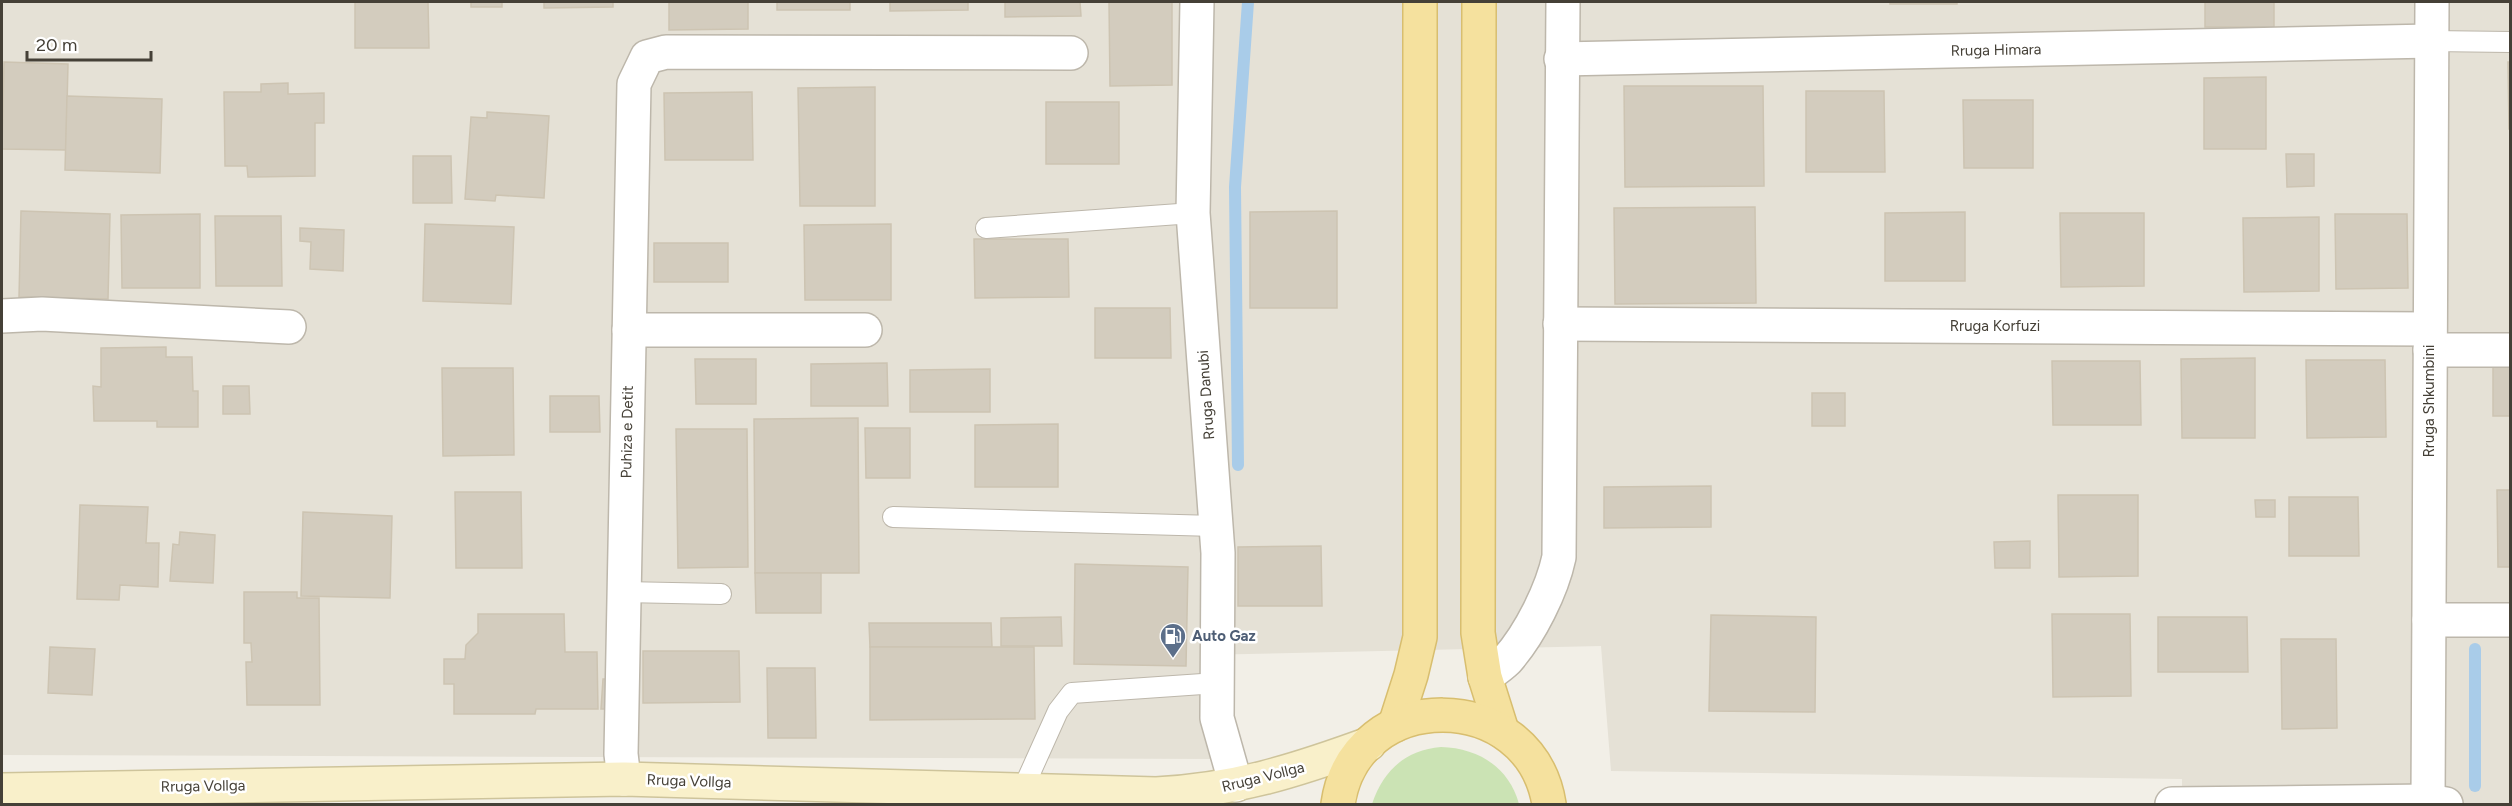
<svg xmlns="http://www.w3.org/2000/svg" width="2512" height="806" viewBox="0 0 2512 806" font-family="Figtree,sans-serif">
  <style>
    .residential { fill: #e5e1d6 }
    .green { fill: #cbe3b4 }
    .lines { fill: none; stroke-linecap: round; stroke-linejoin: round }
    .stream { stroke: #a9cce9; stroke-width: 12 }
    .building { fill: #d3ccbe; stroke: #cdc4b2; stroke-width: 1.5 }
    .service-casing { stroke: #bdb7ab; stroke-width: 22 }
    .minor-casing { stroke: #bdb7ab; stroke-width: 36 }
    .secondary-casing { stroke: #cec49b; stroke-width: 36 }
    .primary-casing { stroke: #d8be6f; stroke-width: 36 }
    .service { stroke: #fff; stroke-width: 20 }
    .minor { stroke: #fff; stroke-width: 33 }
    .secondary { stroke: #f9f0ca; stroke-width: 33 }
    .primary { stroke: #f5e19e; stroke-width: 33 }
    .labels { text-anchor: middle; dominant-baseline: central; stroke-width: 5; stroke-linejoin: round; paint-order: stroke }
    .street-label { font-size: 15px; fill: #454037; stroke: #fff }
    .service-label { font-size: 15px; font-weight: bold; fill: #4e5e75; stroke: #fff; text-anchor: start }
  </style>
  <rect width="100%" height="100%" fill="#f2efe7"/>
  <path class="residential" d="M2 2H2510V804H2182V779L1611 771 1601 646 1200 655 1214 759 2 755Z"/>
  <path class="green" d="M1441 747C1478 748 1509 767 1519 804H1372C1383 771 1405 750 1441 747Z"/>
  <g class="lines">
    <g class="stream">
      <path d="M1238 465 1235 187 1248 2"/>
      <path d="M2475 786V649"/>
    </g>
  </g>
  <g class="building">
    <path d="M355 2H428L429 48H355Z"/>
    <rect x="471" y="2" width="31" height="5"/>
    <path d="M544 2H613V7L544 8Z"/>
    <path d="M669 2H748V29L669 30Z"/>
    <rect x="777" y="2" width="73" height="8"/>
    <path d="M890 2H968V10L890 11Z"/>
    <path d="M1005 2H1080L1081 16 1005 17Z"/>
    <path d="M1109 2H1172V85L1110 86Z"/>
    <rect x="1890" y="2" width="67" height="2"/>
    <rect x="2205" y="2" width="69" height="25"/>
    <path d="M4 62 68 64 66 150 2 149Z"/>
    <path d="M2508 62H2510V129H2509Z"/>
    <path d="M2266 77V149H2204V78Z"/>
    <path d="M288 83V94L324 93V123H315V176L248 177 247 166H225L224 92H261V84Z"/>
    <path d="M1624 86H1763L1764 186 1625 187Z"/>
    <path d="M875 87V206H800L798 88Z"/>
    <path d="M1806 91H1884L1885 172H1806Z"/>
    <path d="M752 92 753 160H665L664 93Z"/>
    <path d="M67 96 162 99 160 173 65 170Z"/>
    <path d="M1963 100H2033V168H1964Z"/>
    <rect x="1046" y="102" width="73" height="62"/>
    <path d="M487 112 549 116 544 198 496 195 495 201 465 199 471 117 487 118Z"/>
    <path d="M2286 154H2314V186L2287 187Z"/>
    <path d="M413 156H451L452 203H413Z"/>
    <path d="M1755 207 1756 303 1615 304 1614 208Z"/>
    <path d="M21 211 110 214 108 299 19 297Z"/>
    <path d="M1337 211V308H1250V212Z"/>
    <path d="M1965 212V281H1885V213Z"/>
    <path d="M2060 213H2144V286L2061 287Z"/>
    <path d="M200 214V288H122L121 215Z"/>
    <path d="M2335 214H2407L2408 288 2336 289Z"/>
    <path d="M215 216H281L282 286H216Z"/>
    <path d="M2319 217V291L2244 292 2243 218Z"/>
    <path d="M425 224 514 227 511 304 423 301Z"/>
    <path d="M891 224V300H805L804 225Z"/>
    <path d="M300 228 344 230 343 271 310 269 311 242 300 241Z"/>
    <path d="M974 239H1068L1069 297 975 298Z"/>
    <rect x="654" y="243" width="74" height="39"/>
    <path d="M1095 308H1170L1171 358H1095Z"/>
    <path d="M166 347V357H192L193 391H198V427H157V421H94L93 386 101 387V348Z"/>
    <rect x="2493" y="353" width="17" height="63"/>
    <path d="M2255 358V438H2182L2181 359Z"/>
    <path d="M695 359H756V404H696Z"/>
    <path d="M2306 360H2385L2386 437 2307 438Z"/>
    <path d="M2052 361H2140L2141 425H2053Z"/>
    <path d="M887 363 888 406H811V364Z"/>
    <path d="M442 368H513L514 455 443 456Z"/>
    <path d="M990 369V412H910V370Z"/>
    <path d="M223 386H249L250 414H223Z"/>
    <rect x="1812" y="393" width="33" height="33"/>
    <path d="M550 396H599L600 432H550Z"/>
    <path d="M858 418 859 573H755L754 419Z"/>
    <path d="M1058 424V487H975V425Z"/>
    <path d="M865 428H910V478H866Z"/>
    <path d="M676 429H747L748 567 678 568Z"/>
    <path d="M1711 486V527L1604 528V487Z"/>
    <path d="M2497 490H2510V567H2498Z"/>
    <path d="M455 492H521L522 568H456Z"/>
    <path d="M2058 495H2138V576L2059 577Z"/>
    <path d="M2289 497H2358L2359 556H2289Z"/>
    <path d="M2255 500H2275V517H2256Z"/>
    <path d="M80 505 148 507 146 543H159L158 587 120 585 119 600 77 599Z"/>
    <path d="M303 512 392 516 390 598 301 596Z"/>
    <path d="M180 532 215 535 213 583 170 581 173 544 179 545Z"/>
    <path d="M2030 541V568H1995L1994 542Z"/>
    <path d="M1321 546 1322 606H1238V547Z"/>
    <path d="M1075 564 1188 567 1186 666 1074 664Z"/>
    <path d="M755 573H821V613H756Z"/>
    <path d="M244 592H297V598H319L320 705H247L246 662H252L251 643H244Z"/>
    <path d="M478 614H564L565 652H597L598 709H536L535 714H454V684H444V659H465L466 645 478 633Z"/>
    <path d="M2052 614H2130L2131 696 2053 697Z"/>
    <path d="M1711 615 1816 617 1815 712 1709 711Z"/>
    <path d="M1061 617 1062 646H1001V618Z"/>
    <path d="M2158 617H2247L2248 672H2158Z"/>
    <path d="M869 623H991L992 647H870Z"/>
    <path d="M2281 639H2336L2337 728 2282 729Z"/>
    <path d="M50 647 95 649 92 695 48 693Z"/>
    <path d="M870 647H1034L1035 719 870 720Z"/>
    <path d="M643 651H739L740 702 643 703Z"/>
    <path d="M767 668H815L816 738H768Z"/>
    <path d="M603 679H613L612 709H601Z"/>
  </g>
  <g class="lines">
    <g class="service-casing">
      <g id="service">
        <path d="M2431 41 2510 42"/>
        <path d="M986 228 1193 213"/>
        <path d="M893 517 1215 526"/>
        <path d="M623 592 721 594"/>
        <path d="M1022 791 1058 711 1072 693 1217 683"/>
      </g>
    </g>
    <g class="minor-casing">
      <g id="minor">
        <path d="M1197 2 1193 213 1218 553 1217 718 1236 785"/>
        <path d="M1561 59 2431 41"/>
        <path d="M2 316 42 314 289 327"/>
        <path d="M1560 324 2429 329"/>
        <path d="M629 330H865"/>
        <path d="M2430 350H2510"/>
        <path d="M2429 620H2510"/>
        <path d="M1485 677C1492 672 1501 666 1507 660 1530 634 1552 590 1559 557L1563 2"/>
        <path d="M624 779 621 754 634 84 647 57 666 52 1071 53"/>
        <path d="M2428 801 2432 2"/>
        <path d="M2172 804 2428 801 2446 804"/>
      </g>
    </g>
    <g class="secondary-casing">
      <path id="secondary" d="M2 790 624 779 1156 794C1235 790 1295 771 1369 744"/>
    </g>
    <g class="primary-casing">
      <g id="primary">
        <path d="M1479 2 1478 633 1485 677 1502 731"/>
        <path d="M1395 725 1411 675 1420 637V2"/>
        <path d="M1338 804C1355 685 1530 686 1549 804"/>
      </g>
    </g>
    <use href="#service" class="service"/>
    <use href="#minor" class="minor"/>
    <use href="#secondary" class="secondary"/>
    <use href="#primary" class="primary"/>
  </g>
  <defs>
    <g id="fuel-pin" transform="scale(1.35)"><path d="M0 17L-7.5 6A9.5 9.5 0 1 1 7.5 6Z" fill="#5c6f8a" stroke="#fff"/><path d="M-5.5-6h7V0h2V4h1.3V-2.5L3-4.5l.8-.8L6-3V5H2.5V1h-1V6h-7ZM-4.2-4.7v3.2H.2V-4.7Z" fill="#fff"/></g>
  </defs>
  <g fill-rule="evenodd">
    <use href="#fuel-pin" x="1173" y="636"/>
  </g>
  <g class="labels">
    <g class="street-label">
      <text transform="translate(1996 50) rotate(-1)">Rruga Himara</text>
      <text x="1995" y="326">Rruga Korfuzi</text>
      <text transform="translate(1206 395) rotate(-94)">Rruga Danubi</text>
      <text transform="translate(2429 401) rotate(-90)">Rruga Shkumbini</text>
      <text transform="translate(627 432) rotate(-89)">Puhiza e Detit</text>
      <text transform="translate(1263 777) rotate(-14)">Rruga Vollga</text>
      <text transform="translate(689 781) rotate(2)">Rruga Vollga</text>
      <text transform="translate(203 786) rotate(-1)">Rruga Vollga</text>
    </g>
    <g class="service-label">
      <text x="1192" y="636">Auto Gaz</text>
    </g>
  </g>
  <rect width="2512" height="806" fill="none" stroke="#454037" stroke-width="6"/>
  <path d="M27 51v9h124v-9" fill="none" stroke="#454037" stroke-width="3"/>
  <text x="36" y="51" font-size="18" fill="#454037" stroke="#ffffff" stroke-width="4.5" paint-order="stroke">20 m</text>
</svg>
